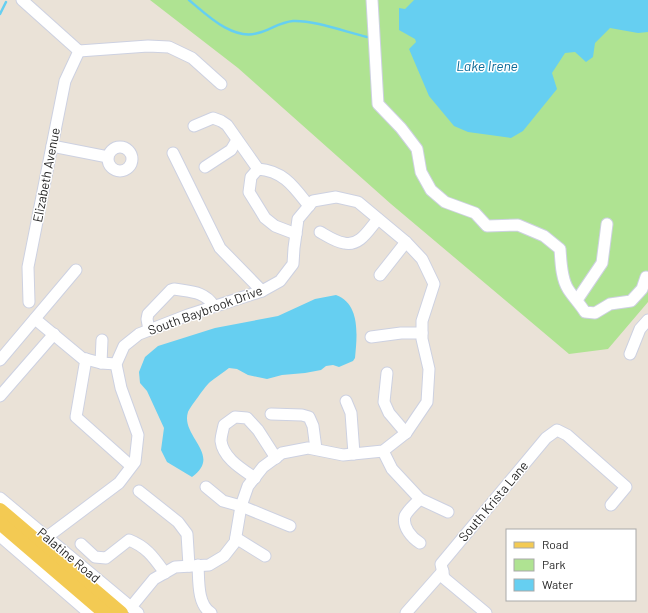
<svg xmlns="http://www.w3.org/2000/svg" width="648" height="613" viewBox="0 0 648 613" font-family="Barlow,sans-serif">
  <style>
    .green { fill: #afe392 }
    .water { fill: #66cff1 }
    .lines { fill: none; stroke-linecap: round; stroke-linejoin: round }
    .stream { stroke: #66cff1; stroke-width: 2.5 }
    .minor-casing { stroke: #cdd1e1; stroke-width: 13 }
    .major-casing { stroke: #c3c3c3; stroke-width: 16 }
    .minor { stroke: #fff; stroke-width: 11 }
    .major { stroke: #f3ca53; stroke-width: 14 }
    .labels { text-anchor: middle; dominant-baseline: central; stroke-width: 3; stroke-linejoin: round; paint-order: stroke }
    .street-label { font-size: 13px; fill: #272727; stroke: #fff }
    .water-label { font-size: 14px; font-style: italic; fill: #0a6b98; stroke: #fff }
  </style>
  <rect width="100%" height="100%" fill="#eae2d7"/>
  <path class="green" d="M150 0H648V302L608 349 569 354 391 204 238 68Z"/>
  <g class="water">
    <path d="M414 0H648V32L638 33 610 28 595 43 593 57 586 62 575 52 565 53 552 73 557 89 523 131 511 138 468 132 454 126 429 96 409 49 416 42 415 39 399 30V8L405 9Z"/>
    <path d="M336 295C361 304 357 337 355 358L353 361 339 367 333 365 326 366 321 370 305 373 282 375 267 379 248 375 237 369 229 368C223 373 216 377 210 382 207 384 189 409 188 412 180 436 223 455 192 477L167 462 161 450 164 428 147 391 140 383 139 372 145 357 158 346 215 328 278 316 315 299Z"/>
  </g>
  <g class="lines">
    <g class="stream">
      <path d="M189 0C207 15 233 41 258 33 270 30 280 22 293 21 314 20 346 32 367 37"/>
      <path d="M0 14 6 2"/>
    </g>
    <g class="minor-casing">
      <g id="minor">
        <path d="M22 0 79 51 148 46 169 47 192 58 221 84"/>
        <path d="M372 0 378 104 401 128 417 149 421 172 431 190 445 202 475 213 487 226 518 225 544 236 560 249C561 261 561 278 568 289 573 297 580 304 585 312L595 313 610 304 631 301 642 289 646 277"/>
        <path d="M194 126 213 118 221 121 227 125 258 169"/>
        <path d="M52 146 108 157"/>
        <circle cx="120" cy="159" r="12"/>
        <path d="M173 153 220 248 262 291"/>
        <path d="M205 167 231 150 237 140"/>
        <path d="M320 232C327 236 336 242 344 243 360 247 369 229 378 219"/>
        <path d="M296 234 275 226 265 218 249 192 251 177 258 169C284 171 294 187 309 206"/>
        <path d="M380 275 406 242"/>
        <path d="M577 300 602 263 607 224"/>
        <path d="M29 302 28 267 52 146 65 81 79 51"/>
        <path d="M35 319 82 358 101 363 116 364"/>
        <path d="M149 330 147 319 148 314 171 290 174 289C191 292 204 291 214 306"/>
        <path d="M371 337 401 333H422"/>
        <path d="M630 354 640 329 648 320"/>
        <path d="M86 359 76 417 131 466"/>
        <path d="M0 360 76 270"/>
        <path d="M101 363 102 340"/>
        <path d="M387 373 384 402 389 413 406 433"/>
        <path d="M0 396 54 334"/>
        <path d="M346 401 351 413 354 454"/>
        <path d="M271 414 302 415 309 417 313 426 316 449"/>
        <path d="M383 451 392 469 420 499 448 512"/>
        <path d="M255 478C242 469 223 458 221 441 221 436 223 430 224 425L235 417 247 418 258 430 276 458"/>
        <path d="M206 487 223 501 241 506 290 526"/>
        <path d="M139 491 178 522 187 534 189 566"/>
        <path d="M0 498 138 613"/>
        <path d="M420 499C415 504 408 510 405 516 402 527 412 538 420 543"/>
        <path d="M0 536 89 613"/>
        <path d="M47 537 119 483 135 462 138 435 121 388 116 364 124 346 139 334 188 315 262 291 280 281 293 264 294 248 298 219 313 201 336 197 358 202 406 242 422 259 434 284 422 321V339L429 369 427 402 406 433 383 451 343 455 308 448 282 453 263 467 248 486 241 506 235 542 224 556 209 565 175 567 154 579 131 607"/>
        <path d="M236 538 265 556"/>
        <path d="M81 544 95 557 106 558 129 540C147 547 154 558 165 573"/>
        <path d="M198 565C199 580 197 604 211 613"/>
        <path d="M406 613 443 571"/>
        <path d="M486 613 444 578 441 564 546 438 557 430 567 435 626 487 611 505"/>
      </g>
    </g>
    <g class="major-casing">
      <g id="major">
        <path d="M0 510 121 613"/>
        <path d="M0 523 105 613"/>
      </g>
    </g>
    <use href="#minor" class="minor"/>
    <use href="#major" class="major"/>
  </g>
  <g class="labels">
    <g class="street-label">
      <text transform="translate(46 175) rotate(-79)">Elizabeth Avenue</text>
      <text transform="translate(205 310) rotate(-20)">South Baybrook Drive</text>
      <text transform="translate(493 501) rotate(-50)">South Krista Lane</text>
      <text transform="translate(69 555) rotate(40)">Palatine Road</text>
    </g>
    <g class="water-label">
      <text x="487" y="65">Lake Irene</text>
    </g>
  </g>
  <rect x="506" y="529" width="130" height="72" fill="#ffffff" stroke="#a9a9a9"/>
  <rect x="514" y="542" width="20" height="6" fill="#f3ca53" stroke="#a9a9a9"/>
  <text x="542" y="549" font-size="12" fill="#272727">Road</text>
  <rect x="514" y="559" width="20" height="12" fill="#afe392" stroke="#a9a9a9"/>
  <text x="542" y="569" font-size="12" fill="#272727">Park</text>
  <rect x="514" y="579" width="20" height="12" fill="#66cff1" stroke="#a9a9a9"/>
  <text x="542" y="589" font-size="12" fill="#272727">Water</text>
</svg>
